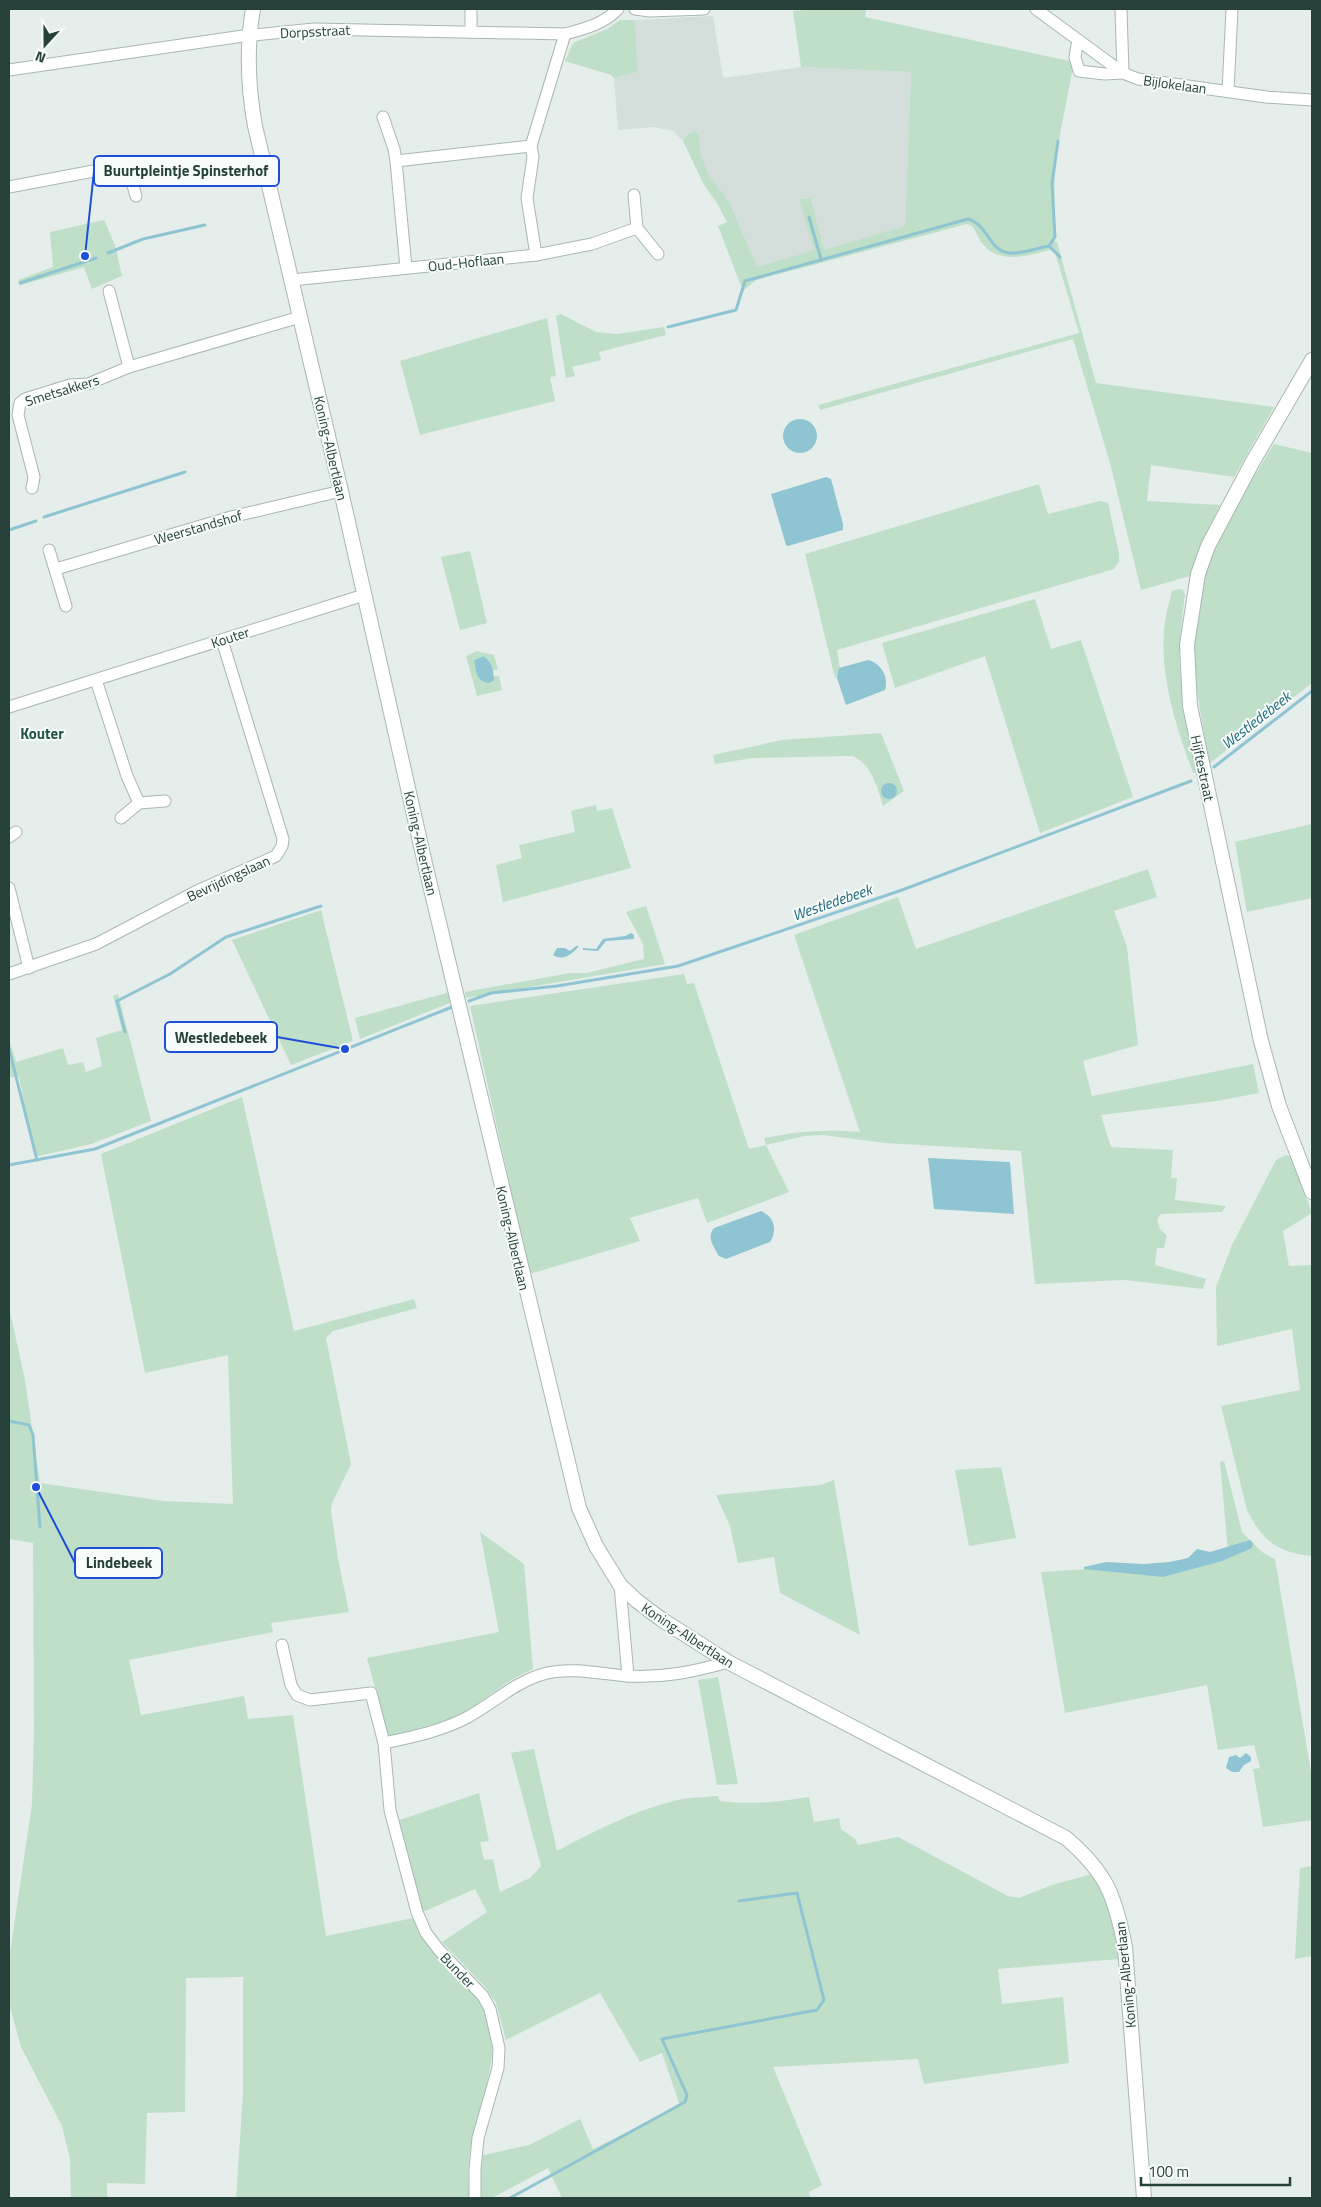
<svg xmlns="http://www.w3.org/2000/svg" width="1321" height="2207" viewBox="0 0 1321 2207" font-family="'Titillium Web',sans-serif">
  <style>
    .built { fill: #d4deda }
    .green { fill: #bfdfc9 }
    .water { fill: #8fc5d2 }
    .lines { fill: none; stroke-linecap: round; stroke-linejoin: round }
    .stream { stroke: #8fc5d2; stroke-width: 3 }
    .minor-casing { stroke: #a8b7b2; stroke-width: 13 }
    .tertiary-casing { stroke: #a8b7b2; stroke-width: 16 }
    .minor { stroke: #fff; stroke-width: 11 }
    .tertiary { stroke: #fff; stroke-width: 14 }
    .labels { text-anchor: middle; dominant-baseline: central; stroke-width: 4; stroke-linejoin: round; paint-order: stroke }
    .street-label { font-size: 14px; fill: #25413a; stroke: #f7fbf9 }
    .water-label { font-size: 15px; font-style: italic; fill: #1f697d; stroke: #f7fbf9 }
    .neighbourhood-label { font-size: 15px; font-weight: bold; fill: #205349; stroke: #f7fbf9 }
    .leader { fill: none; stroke: #1d4ed8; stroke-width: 2 }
    .callout-dot { fill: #1d4ed8; stroke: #f7fbf9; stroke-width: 2 }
    .callout { fill: #f7fbf9; stroke: #1d4ed8; stroke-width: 2 }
    .callout-label { font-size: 15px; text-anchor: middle; font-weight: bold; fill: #25413a }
  </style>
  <rect width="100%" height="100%" fill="#e6eeeb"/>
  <path class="built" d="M713 16 723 78 801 67 911 72 905 227 824 250 811 198 800 199 814 250 757 267 733 210 724 194 709 176 701 155 699 134 694 131 687 135 683 141 673 131 654 127 618 130 614 78 638 72 635 20Z"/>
  <g class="green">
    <path d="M820 9H866L865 17 1074 62 1055 160 1054 241 1057 242 1096 383 1274 407 1234 477 1151 465 1147 501 1220 505 1204 538 1190 576 1141 590 1110 463 1073 339 820 410 818 405 1079 333 1054 249C1031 255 999 266 982 243 978 238 976 231 972 226L967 224 756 280 743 291 718 226 727 222 717 203 704 185 683 141 687 135 694 131 699 134 701 155 709 176 724 194 733 210 757 267 814 250 799 199 811 198 824 250 905 226 911 72 801 67 793 11Z"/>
    <path d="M620 20H635L638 72 614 78 611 75 565 61 573 43 607 29Z"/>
    <path d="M104 220 115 245 122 276 92 289 84 267 21 285 18 280 53 267 50 232Z"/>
    <path d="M561 314 596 332 617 334 664 327 666 335 599 352 601 360 572 367 575 376 566 378 556 316Z"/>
    <path d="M547 318 556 376 550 377 555 401 420 435 400 361Z"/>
    <path d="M1274 444 1312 453V683L1210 763C1198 703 1185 638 1204 578 1219 530 1248 487 1274 444Z"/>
    <path d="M1039 484 1048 514 1100 501 1108 503 1119 553V561L1114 569 837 650 841 676 835 678 805 554Z"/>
    <path d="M470 551 487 623 460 630 441 557Z"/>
    <path d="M1179 589 1183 590 1185 595C1182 620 1178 646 1180 672 1183 706 1191 739 1197 773H1193C1176 726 1158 672 1165 621 1166 611 1170 601 1172 591Z"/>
    <path d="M1035 599 1051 649 1081 640 1133 797 1040 833 985 656 895 688 882 643Z"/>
    <path d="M477 651 494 655 498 670H493L489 660 484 656 474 660 494 680V676H499L502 690 477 696 466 656Z"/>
    <path d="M881 733 904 791 883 806C877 787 872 764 852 756L753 758 715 764 713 755 782 740Z"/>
    <path d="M596 805 597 811 612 808 631 868 503 902 496 865 522 858 519 845 575 832 571 811Z"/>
    <path d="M1312 824V898L1247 912 1235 842Z"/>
    <path d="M1148 869 1157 897 1114 911 1127 947 1138 1045 1083 1061 1092 1096 1253 1064 1259 1093 1217 1101 1101 1115 1111 1147 1173 1150 1171 1178H1177L1175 1200 1226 1206 1222 1212 1161 1214 1157 1220 1160 1229 1167 1236 1164 1248H1157L1155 1265 1206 1279 1203 1289 1124 1280 1035 1284 1021 1151 885 1143 823 1135 804 1136 766 1145 789 1192 707 1223 698 1198 630 1218 640 1241 530 1274 470 1006 684 974 687 984 694 983 749 1149 766 1145 764 1138C800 1131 823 1129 860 1132L794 935 898 897 916 949Z"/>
    <path d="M646 906 665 964 466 998 465 992 570 973H587L644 959 643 944 626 912Z"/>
    <path d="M321 910 353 1041 291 1065 232 940Z"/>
    <path d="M450 992 452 1002 360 1039 355 1018Z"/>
    <path d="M118 994 151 1121 91 1144 35 1157 19 1077H9V1039L16 1062 63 1048 68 1065 83 1062 86 1072 102 1066 96 1038 122 1030 113 996Z"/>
    <path d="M242 1097 294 1331 414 1299 417 1308 333 1331 326 1338 351 1464 332 1503 331 1510 338 1559 349 1612 271 1623 273 1632 129 1660 141 1715 244 1696 248 1719 293 1715 326 1936 413 1918C419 1929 424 1941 432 1951 448 1971 475 1987 485 2011 502 2050 485 2087 475 2126 469 2149 466 2175 470 2198H236L243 2094V1977L186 1978 185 2112 147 2113 145 2184 107 2183V2198H71L70 2159 62 2126 21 2047 10 2007 9 1993V1960L32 1804 34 1730 33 1543 9 1539V1307L25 1380 40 1483 164 1501 233 1504 228 1355 145 1373 101 1154Z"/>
    <path d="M1286 1155 1291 1157 1312 1213 1283 1231 1289 1266 1312 1265V1556C1277 1553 1262 1540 1247 1510L1221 1406 1300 1390 1292 1329 1217 1346 1216 1287 1232 1245 1276 1160Z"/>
    <path d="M1224 1461 1242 1532 1262 1552 1275 1559 1312 1778V1820L1263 1827 1253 1769 1260 1768 1254 1745 1218 1750 1207 1685 1065 1713 1041 1572 1166 1564 1228 1551 1220 1462Z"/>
    <path d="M1001 1467 1016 1538 969 1546 955 1470Z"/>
    <path d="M834 1480 860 1635 780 1593 774 1557 738 1563 730 1526 716 1495 821 1485Z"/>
    <path d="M480 1532 524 1564 533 1669 511 1680 459 1717 388 1737 367 1658 499 1632Z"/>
    <path d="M718 1677 738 1784 717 1785 698 1680Z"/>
    <path d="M534 1749 557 1851C597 1830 639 1808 683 1799 695 1797 707 1797 718 1796L720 1801C752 1805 777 1802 809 1797L814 1822 839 1818 841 1829 855 1839 858 1845 898 1837 1008 1896 1019 1898 1052 1885 1092 1874C1109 1902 1115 1927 1119 1959L998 1969 1002 2004 1063 1997 1069 2063 924 2084 918 2059 773 2067 822 2185 809 2192 810 2198H562L548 2168 492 2198H482L480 2186 483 2155 529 2145 580 2119 593 2149 680 2106 662 2053 640 2062 600 1993 506 2040 496 2003 485 1987 442 1942 487 1912 475 1889 423 1912 397 1821 479 1793 489 1841 480 1842 484 1860 493 1859 500 1892 530 1878 541 1866 511 1753Z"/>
    <path d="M1312 1866V1956L1295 1959 1300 1868Z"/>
  </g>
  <g class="water">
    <circle cx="800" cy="436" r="17"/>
    <path d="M826 477 831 479 843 524V530L788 546 786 545 771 494Z"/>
    <path d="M484 656C492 662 494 671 494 680L489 683C475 680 477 673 474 660Z"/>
    <path d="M868 660C881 663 889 677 885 690L846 705 837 678 839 668Z"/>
    <circle cx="889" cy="791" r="8"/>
    <path d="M631 933 634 935V939L606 941 598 951 583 950V948L596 949 603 939 625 936Z"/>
    <path d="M576 946H579C573 953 564 962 553 955L557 948H565L570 951Z"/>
    <path d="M928 1158 1010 1162 1014 1214 934 1209Z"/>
    <path d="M761 1211C774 1216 778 1230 770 1242L726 1259 719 1256C714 1247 706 1237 714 1228Z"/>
    <path d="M1250 1540 1253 1543 1252 1548 1222 1561 1163 1577 1084 1569V1567L1106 1562 1144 1564 1169 1562 1188 1558 1197 1549 1210 1552Z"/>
    <path d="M1246 1753 1251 1757V1761L1244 1765 1239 1772H1232L1226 1768 1229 1757 1236 1755 1240 1758Z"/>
  </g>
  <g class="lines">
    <g class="stream">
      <path d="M809 217 821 259"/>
      <path d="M1049 246 1060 257"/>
      <path d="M108 253 143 239 205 225"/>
      <path d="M20 283 96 258"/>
      <path d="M668 327 736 310 745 281 968 219C989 225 989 252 1010 253 1022 254 1037 248 1049 246L1055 237 1052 184 1058 141"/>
      <path d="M44 517 185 472"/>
      <path d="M9 530 36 521"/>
      <path d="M1214 767 1312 691"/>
      <path d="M469 1001 491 993 557 986 678 966 902 890 1191 781"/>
      <path d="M125 1032 117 1001 170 974 226 937 321 906"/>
      <path d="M9 1049 37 1160"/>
      <path d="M9 1165 95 1149 452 1007"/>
      <path d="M9 1421 29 1425 33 1435 40 1527"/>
      <path d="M510 2198 685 2102 687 2095 662 2039 817 2010 824 2000 797 1893 739 1901"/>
    </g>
    <g class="minor-casing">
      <g id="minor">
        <path d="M635 9 650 11 704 9"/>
        <path d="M1036 9 1123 73 1138 79 1266 97 1312 100"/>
        <path d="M471 32V9"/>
        <path d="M1078 40 1075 57 1079 71 1105 74 1123 73 1121 9"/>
        <path d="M9 70 243 36 314 29 565 34C584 29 604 24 618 9"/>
        <path d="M1228 91 1232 9"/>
        <path d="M383 117 394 149 396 161"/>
        <path d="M9 187 120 166 129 172 136 196"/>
        <path d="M634 195 637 228 658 254"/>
        <path d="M536 255 527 198 533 157 531 146 565 34"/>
        <path d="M406 268 396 161 531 146"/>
        <path d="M292 280 536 255 592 244 637 228"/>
        <path d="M109 291 129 367"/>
        <path d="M32 488 34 477 18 415 20 403 25 399 70 385 88 384 129 367 300 317"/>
        <path d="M49 550 66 606"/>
        <path d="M56 569 231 517 341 491"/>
        <path d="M96 680 127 776 139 803"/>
        <path d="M9 707 364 595"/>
        <path d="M121 818 139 803 165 801"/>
        <path d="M9 837 16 832"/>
        <path d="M9 888 29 968"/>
        <path d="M9 974 96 944 197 891 276 856 282 846 283 839 222 640"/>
        <path d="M620 1585 628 1676"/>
        <path d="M282 1645 291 1685 297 1695 310 1700 371 1693 384 1743 390 1810 417 1912 426 1933 439 1950 483 1996 490 2009 499 2048 498 2068 478 2138 475 2169V2198"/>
        <path d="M384 1743C412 1737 442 1731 468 1717 495 1702 516 1681 547 1673 572 1667 601 1674 627 1676 663 1678 693 1672 728 1662"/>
      </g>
    </g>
    <g class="tertiary-casing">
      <g id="tertiary">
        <path d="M253 9C246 49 248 87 255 126L341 491 426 868 579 1508 596 1546 620 1585 637 1601 661 1619 728 1662 1066 1838C1107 1873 1115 1896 1125 1947L1144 2198"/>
        <path d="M1312 360 1252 463 1208 546 1198 574 1187 645 1190 706 1261 1041 1279 1106 1312 1192"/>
      </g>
    </g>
    <use href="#minor" class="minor"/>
    <use href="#tertiary" class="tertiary"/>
  </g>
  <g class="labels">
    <g class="street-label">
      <text transform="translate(315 31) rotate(-3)">Dorpsstraat</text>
      <text transform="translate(1175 84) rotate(8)">Bijlokelaan</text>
      <text transform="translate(466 262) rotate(-6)">Oud-Hoflaan</text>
      <text transform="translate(62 390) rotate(-17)">Smetsakkers</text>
      <text transform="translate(331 448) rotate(77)">Koning-Albertlaan</text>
      <text transform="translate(198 527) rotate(-16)">Weerstandshof</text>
      <text transform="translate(230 637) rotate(-18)">Kouter</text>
      <text transform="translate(1203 768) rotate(78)">Hijftestraat</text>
      <text transform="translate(421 843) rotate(77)">Koning-Albertlaan</text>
      <text transform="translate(228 878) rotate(-25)">Bevrijdingslaan</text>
      <text transform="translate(513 1238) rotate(77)">Koning-Albertlaan</text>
      <text transform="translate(688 1635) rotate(33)">Koning-Albertlaan</text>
      <text transform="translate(458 1970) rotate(46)">Bunder</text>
      <text transform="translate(1125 1975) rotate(-96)">Koning-Albertlaan</text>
    </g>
    <g class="water-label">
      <text transform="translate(1256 720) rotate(-38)">Westledebeek</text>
      <text transform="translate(832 902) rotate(-19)">Westledebeek</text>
    </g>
    <g class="neighbourhood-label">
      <text x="42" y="733">Kouter</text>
    </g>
  </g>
  <path class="leader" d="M85 256L94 171M345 1049L277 1037M36 1487L75 1563"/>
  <g class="callout-dot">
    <circle cx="85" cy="256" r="5"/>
    <circle cx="345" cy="1049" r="5"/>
    <circle cx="36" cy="1487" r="5"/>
  </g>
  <g class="callout">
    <rect x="94" y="156" width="185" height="30" rx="5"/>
    <rect x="165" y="1022" width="112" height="30" rx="5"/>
    <rect x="75" y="1548" width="87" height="30" rx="5"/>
  </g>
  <g class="callout-label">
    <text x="186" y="176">Buurtpleintje Spinsterhof</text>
    <text x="221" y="1043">Westledebeek</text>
    <text x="119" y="1568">Lindebeek</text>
  </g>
  <rect width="1321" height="2207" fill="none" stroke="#25413a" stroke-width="20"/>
  <g transform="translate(45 45) rotate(201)" stroke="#f7fbf9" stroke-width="4" paint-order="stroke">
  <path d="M0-4L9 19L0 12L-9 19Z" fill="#25413a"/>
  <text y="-8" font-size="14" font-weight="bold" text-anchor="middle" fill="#25413a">N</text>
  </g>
  <path d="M1141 2177v8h149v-8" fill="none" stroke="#25413a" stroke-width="2.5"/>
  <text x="1148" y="2177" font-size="15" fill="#25413a" stroke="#f7fbf9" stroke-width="4" paint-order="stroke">100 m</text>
</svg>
